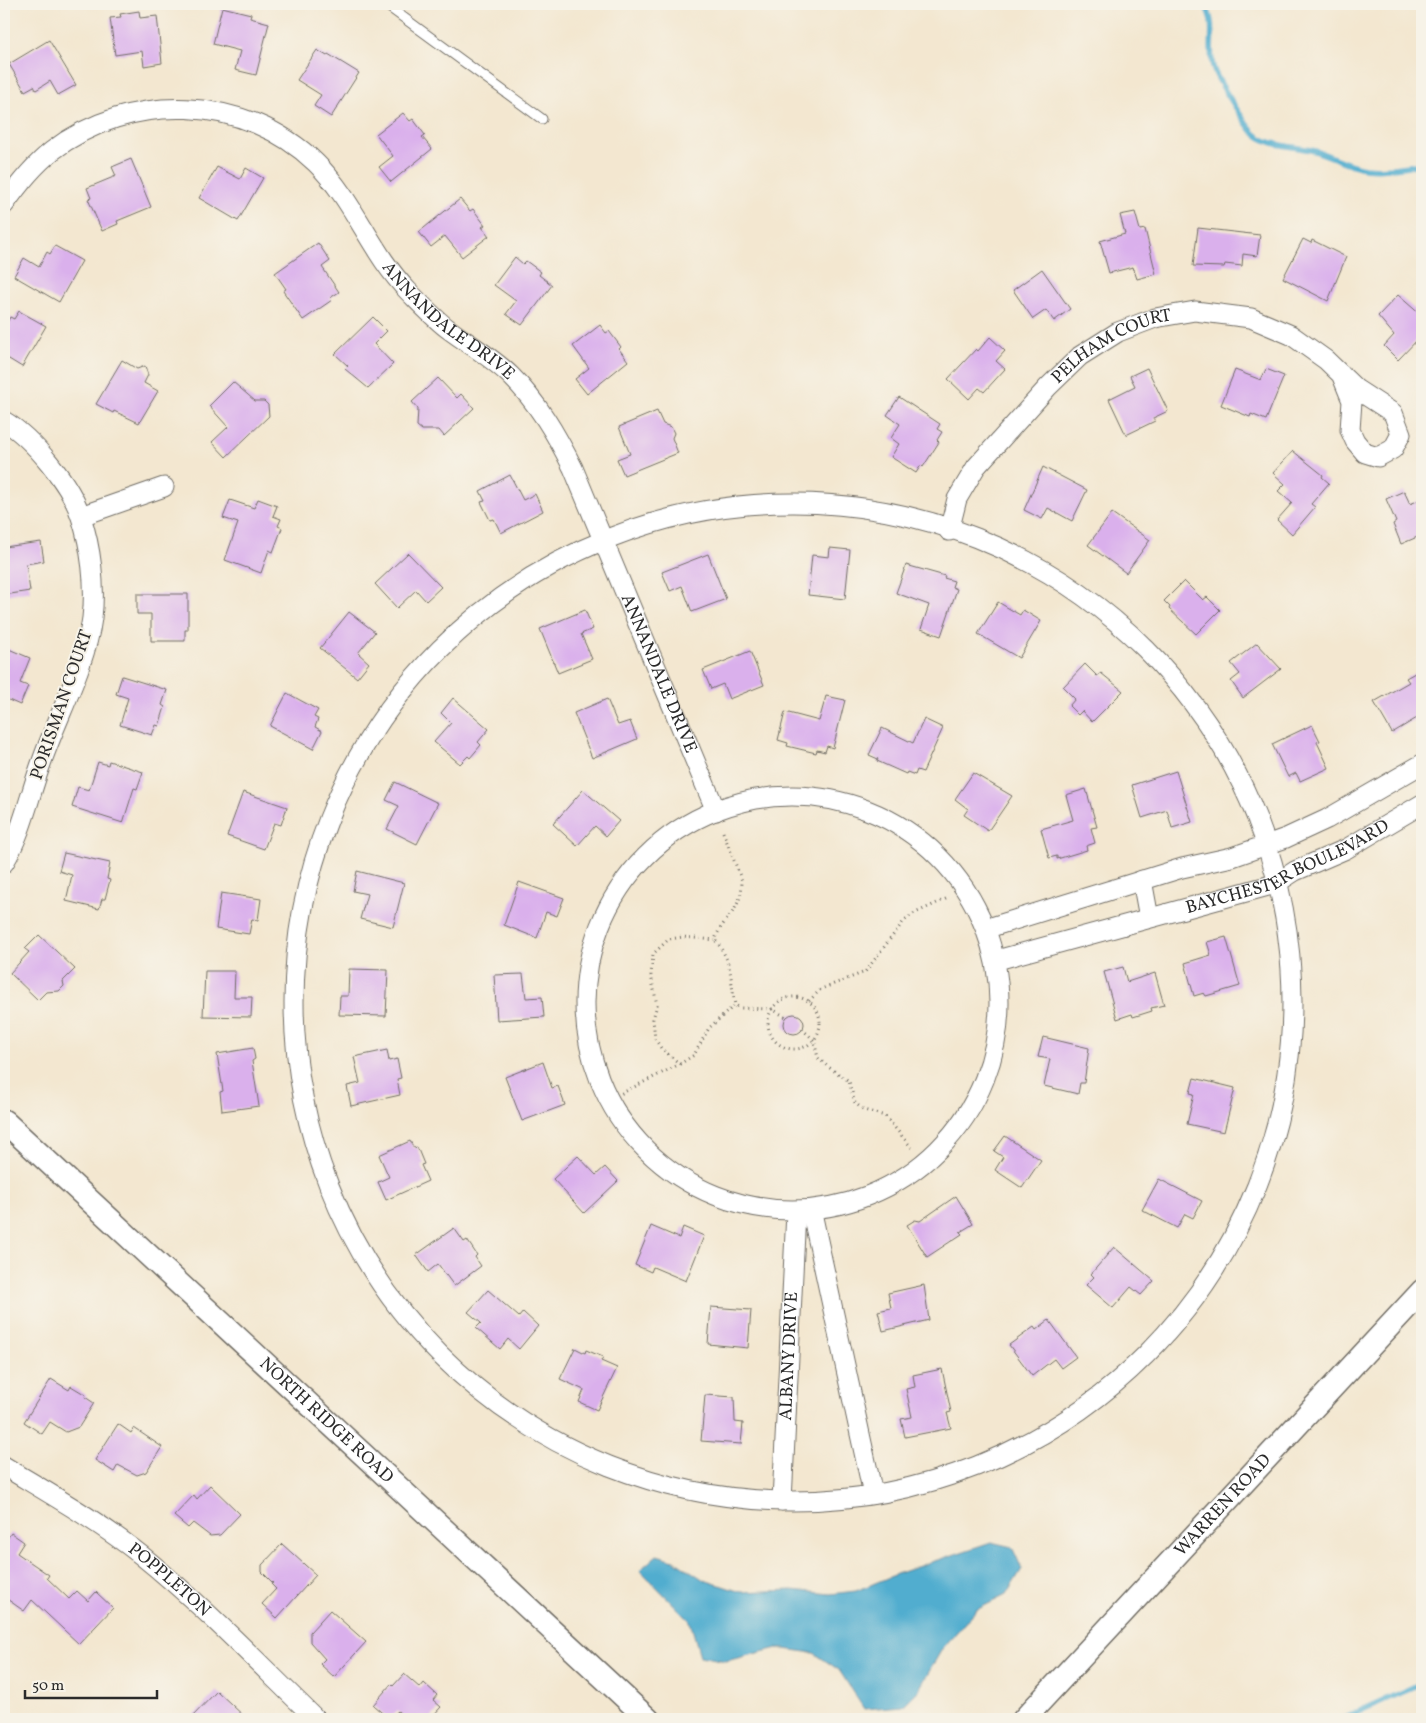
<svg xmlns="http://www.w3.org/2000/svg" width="1426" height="1723" viewBox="0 0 1426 1723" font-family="Vollkorn,serif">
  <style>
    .water { fill: #51adcf; stroke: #3e6c7d }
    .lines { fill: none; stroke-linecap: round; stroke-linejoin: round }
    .stream { stroke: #51adcf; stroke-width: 5.5 }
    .building { fill: #dab0ec }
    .service-casing { stroke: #716d65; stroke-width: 11 }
    .minor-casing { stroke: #716d65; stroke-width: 21 }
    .tertiary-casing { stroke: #716d65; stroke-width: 25 }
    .path { stroke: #716d65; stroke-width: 3; stroke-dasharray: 1 4; stroke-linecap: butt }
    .service { stroke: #fff; stroke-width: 9 }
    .minor { stroke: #fff; stroke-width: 19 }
    .tertiary { stroke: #fff; stroke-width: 22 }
    .labels { text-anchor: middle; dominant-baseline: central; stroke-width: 4; stroke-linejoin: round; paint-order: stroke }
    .street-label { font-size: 18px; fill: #2b2b2b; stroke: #f7f3e8 }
  </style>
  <rect width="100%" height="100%" fill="#f7f3e8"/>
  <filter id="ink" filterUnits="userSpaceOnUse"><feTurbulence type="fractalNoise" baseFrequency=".02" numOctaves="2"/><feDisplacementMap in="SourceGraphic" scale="10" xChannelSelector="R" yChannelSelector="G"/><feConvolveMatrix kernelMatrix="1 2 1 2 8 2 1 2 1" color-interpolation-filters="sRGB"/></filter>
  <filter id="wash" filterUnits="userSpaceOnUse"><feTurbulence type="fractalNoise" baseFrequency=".0096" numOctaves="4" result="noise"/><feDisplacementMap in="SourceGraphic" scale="20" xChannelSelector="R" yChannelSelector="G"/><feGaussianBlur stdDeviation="1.12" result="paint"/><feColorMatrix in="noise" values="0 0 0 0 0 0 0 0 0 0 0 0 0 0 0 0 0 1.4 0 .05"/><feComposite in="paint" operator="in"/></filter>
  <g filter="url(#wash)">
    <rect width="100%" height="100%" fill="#f3e7d0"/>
    <path class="water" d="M991 1542 1012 1547 1022 1569 1006 1595 976 1610 942 1649 918 1691 903 1706 864 1709 839 1670 814 1653 777 1648 726 1661 700 1656 690 1621 640 1570 657 1555 674 1560 704 1580 741 1592 792 1590 830 1594 856 1591 899 1573Z"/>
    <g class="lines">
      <g class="stream">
        <path d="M1204 4C1219 25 1206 47 1214 70 1218 81 1245 123 1253 132 1266 146 1293 146 1311 150 1329 154 1346 165 1365 168 1384 170 1403 167 1422 164"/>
        <path d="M1342 1719 1422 1683"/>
      </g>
    </g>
    <g id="blocks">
      <g class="building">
        <path d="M222 7 251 14 250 18 269 23 256 75 235 70 240 51 213 44Z"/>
        <path d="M139 11 140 18 157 16 162 63 144 66 142 51 115 55 110 18 121 17 120 14Z"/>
        <path d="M49 40 76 85 58 95 50 81 36 90 34 86 25 91 9 64Z"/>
        <path d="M317 50 327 56 328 54 359 73 331 117 314 106 321 95 297 80Z"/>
        <path d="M403 113 410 121 413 119 425 135 422 137 432 149 391 182 379 167 393 156 376 134Z"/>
        <path d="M131 159 151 207 117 221 118 224 102 231 88 199 91 198 87 188 116 176 112 167Z"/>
        <path d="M217 167 240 179 246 168 263 178 238 221 199 198Z"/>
        <path d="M460 199 470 211 473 209 485 225 482 227 489 236 462 257 445 236 431 247 419 232Z"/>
        <path d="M1135 212 1140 230 1145 229 1156 274 1137 279 1133 267 1109 273 1100 241 1125 234 1120 215Z"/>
        <path d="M1198 228 1260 235 1257 256 1243 254 1242 266 1225 264 1224 267 1193 266Z"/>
        <path d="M1303 239 1311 243 1312 240 1346 257 1328 301 1283 278Z"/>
        <path d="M318 243 330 261 322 267 339 292 330 298 332 300 303 320 283 291 286 289 275 273Z"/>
        <path d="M55 246 82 261 59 302 14 276 24 258 39 267 47 252 50 254Z"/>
        <path d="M515 257 523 264 526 261 541 272 539 275 552 285 522 325 506 314 516 301 494 285Z"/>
        <path d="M1042 269 1070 309 1054 321 1046 310 1033 319 1013 290Z"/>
        <path d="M1398 295 1422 316V335L1398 360 1384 346 1394 335 1378 316Z"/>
        <path d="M19 311 46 326 22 367 4 356V328L10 317 14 319Z"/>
        <path d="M373 317 387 331 374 344 393 364 368 388 345 369 348 366 335 354Z"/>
        <path d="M600 325 606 333 609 331 621 347 619 349 628 361 587 394 575 379 589 368 573 346Z"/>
        <path d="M990 337 1005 351 996 361 1005 369 984 392 979 388 969 399 948 379 976 349 978 351Z"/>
        <path d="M122 360 137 369 145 366 148 375 144 383 158 391 139 423 114 411 113 413 96 404Z"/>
        <path d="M1147 368 1168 411 1153 418 1155 421 1126 435 1109 399 1135 386 1130 376Z"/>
        <path d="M1266 369 1284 376 1266 420 1251 414 1250 417 1221 405 1235 370 1261 380Z"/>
        <path d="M438 378 457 398 461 394 474 408 444 436 439 430H422L417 426 418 409 412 402Z"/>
        <path d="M233 382 255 401H264L268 405 269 416 226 457 212 442 228 427 209 406Z"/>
        <path d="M899 397 940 424 937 429 942 432 937 440 939 442 923 467 921 465 916 473 891 457 899 444 891 438 900 424 887 415Z"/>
        <path d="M657 411 663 424 671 427 674 433 672 438 678 453 624 475 617 459 630 454 619 427Z"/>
        <path d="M1293 451 1323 475 1322 477 1329 483 1311 504 1315 507 1292 534 1277 520 1292 503 1278 491 1285 484 1273 473Z"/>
        <path d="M1043 467 1087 490 1072 521 1048 508 1042 519 1024 510Z"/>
        <path d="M510 475 523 500 535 494 543 511 501 533 494 519 490 520 481 502 485 501 480 491Z"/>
        <path d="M1404 491 1410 504 1422 499V535L1401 544 1393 524 1396 522 1386 499Z"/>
        <path d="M258 499 277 506 273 516 281 519 278 526 282 528 273 552 269 550 261 573 225 560 238 523 223 518 230 500 254 508Z"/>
        <path d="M1112 513 1150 540 1126 573 1088 545Z"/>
        <path d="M41 542 44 561 26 564 30 591 4 595V547Z"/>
        <path d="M830 548 850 550 845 599 808 595 812 555 829 557Z"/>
        <path d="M408 553 441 587 426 601 416 590 397 608 375 584Z"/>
        <path d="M708 554 726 599 692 612 682 586 670 591 662 572Z"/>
        <path d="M906 565 945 576 944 578 954 581 952 587 957 589 941 636 921 629 929 605 896 593Z"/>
        <path d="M1184 581 1203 600 1207 597 1220 610 1196 634 1169 609 1170 607 1164 601Z"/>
        <path d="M137 594H188V630H185V641H151V614H137Z"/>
        <path d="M998 602 1020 615 1023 610 1041 621 1019 658 978 634Z"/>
        <path d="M585 610 593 629 581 634 592 659 558 673 540 629Z"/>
        <path d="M349 612 375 632 358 653 369 663 357 678 320 648Z"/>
        <path d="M1257 643 1281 669 1243 698 1231 681 1240 674 1231 663Z"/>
        <path d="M4 647 30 658 20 683 28 686 20 705 4 698Z"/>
        <path d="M750 651 764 685 729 699 723 684 711 689 703 670Z"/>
        <path d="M1085 664 1097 676 1101 673 1123 691 1092 722 1082 711 1078 715 1069 706 1075 699 1063 687Z"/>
        <path d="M1422 669V715L1392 733 1374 702 1409 682 1406 678Z"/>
        <path d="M122 676 167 690 162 705 165 707 159 726 156 725 152 735 120 725 128 698 116 694Z"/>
        <path d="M287 693 318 710 314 717 318 719 315 727 322 731 313 749 270 726Z"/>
        <path d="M826 696 845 700 833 748 827 746 825 752 817 750 816 753 787 746 788 743 778 740 785 712 819 721Z"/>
        <path d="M453 698 489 729 478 742 481 745 470 758 468 756 460 764 434 742 451 723 441 713Z"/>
        <path d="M607 699 618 725 630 721 637 739 592 758 574 713Z"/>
        <path d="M924 719 943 728 923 772 917 770 915 775 907 772 906 774 877 761 878 759 869 755 882 728 913 743Z"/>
        <path d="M1312 725 1320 741 1317 742 1329 768 1300 781 1296 773 1288 777 1272 744Z"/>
        <path d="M109 761 143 772 137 789 134 788 123 823 72 807 78 787 89 790 98 762 108 765Z"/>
        <path d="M1176 771 1192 822 1172 828 1167 810 1142 818 1132 785Z"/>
        <path d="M973 773 1012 796 988 831 964 815 968 809 955 799Z"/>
        <path d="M395 782 438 803 417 844 387 829 399 806 386 800Z"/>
        <path d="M1086 789 1097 827 1091 828 1095 843 1086 846 1087 850 1057 859V856L1049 858 1041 829 1073 820 1066 795Z"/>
        <path d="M583 790 619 821 606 836 595 826 577 846 553 824Z"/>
        <path d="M243 792 287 807 281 825 274 823 264 849 227 836Z"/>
        <path d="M64 853 110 863 107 879 110 880 105 899H102L99 909 66 901 72 875 59 871Z"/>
        <path d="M357 871 404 883 393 927 360 919 367 894 353 891Z"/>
        <path d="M519 882 564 898 557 916 546 912 537 938 504 925Z"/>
        <path d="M221 893 261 899 258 920 252 919 249 934 216 929Z"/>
        <path d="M39 935 75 969 63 981 64 986 59 991 46 992 38 1000 10 973 29 952 25 949Z"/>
        <path d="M1226 937 1240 986 1206 996 1204 993 1194 996 1185 963 1211 955 1207 942Z"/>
        <path d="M1123 967 1127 982 1155 973 1164 1005 1151 1008 1152 1011 1133 1017 1132 1014 1117 1019 1104 972Z"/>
        <path d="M349 969 388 970 386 1016 339 1015 340 996H348Z"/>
        <path d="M205 971H235L234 997H252L251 1017 203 1016Z"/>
        <path d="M523 974 526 998 542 997 544 1017 497 1020 494 975Z"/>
        <circle cx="794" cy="1024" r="10"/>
        <path d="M1043 1037 1089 1048 1084 1083H1080L1078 1094 1044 1086 1050 1059 1038 1057Z"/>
        <path d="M253 1048 255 1059 252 1061 259 1106 222 1111 220 1092 223 1091 217 1054Z"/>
        <path d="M387 1050 389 1061 397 1059 401 1078 397 1079 400 1095 351 1106 347 1086 360 1083 354 1057Z"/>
        <path d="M543 1062 552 1088 558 1086 565 1105 522 1121 505 1077Z"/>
        <path d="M1194 1078 1235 1088 1224 1132 1187 1124 1194 1094 1190 1093Z"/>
        <path d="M1005 1136 1041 1160 1022 1188 995 1170 1003 1157 994 1151Z"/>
        <path d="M410 1141 414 1148 417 1147 424 1164 421 1165 428 1181 386 1200 378 1182 389 1177 379 1155Z"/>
        <path d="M578 1156 596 1175 605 1167 618 1181 584 1213 553 1179Z"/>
        <path d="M1159 1179 1202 1201 1193 1218 1185 1214 1177 1228 1142 1210Z"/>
        <path d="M956 1196 973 1224 960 1232 962 1234 927 1257 907 1225 915 1220 920 1221Z"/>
        <path d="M651 1226 679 1238 683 1227 704 1236 686 1281 653 1267 651 1272 635 1265Z"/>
        <path d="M454 1228 464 1242 467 1240 477 1255 475 1257 481 1266 454 1286 438 1264 428 1272 416 1255Z"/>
        <path d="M1114 1247 1154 1281 1141 1295 1131 1287 1113 1308 1086 1285 1094 1277 1091 1274Z"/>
        <path d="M924 1285 929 1320 883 1331 878 1311 891 1308 888 1293Z"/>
        <path d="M488 1290 519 1317 523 1312 538 1326 519 1349 508 1339 500 1349 476 1328 481 1323 468 1312Z"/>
        <path d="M711 1307 751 1310 748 1348 708 1344Z"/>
        <path d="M1049 1320 1076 1357 1061 1368 1054 1359 1032 1376 1009 1345 1034 1327 1036 1330Z"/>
        <path d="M575 1348 585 1353 586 1350 603 1357 601 1361 617 1368 597 1410 579 1402 584 1390 560 1379Z"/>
        <path d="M942 1369 951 1412 947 1413 951 1428 905 1437 901 1419 912 1417 906 1389 915 1387 913 1375Z"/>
        <path d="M51 1379 69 1390 71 1386 86 1395 85 1397 94 1403 79 1427 66 1432 50 1422 42 1434 24 1422Z"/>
        <path d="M705 1395 734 1397 735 1422 743 1423 741 1444 701 1441Z"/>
        <path d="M118 1424 131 1433 134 1428 162 1447 146 1472 137 1475 118 1465 114 1472 95 1460Z"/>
        <path d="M210 1485 240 1514 220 1535 210 1536 193 1523 188 1528 174 1516 194 1495 197 1499Z"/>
        <path d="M11 1533 24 1542 17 1553 49 1575 47 1578 69 1599 77 1591 88 1601 96 1592 113 1608 79 1644 32 1600 24 1611 4 1597V1543Z"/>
        <path d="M282 1544 316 1575 277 1618 262 1604 276 1589 271 1584 273 1583 262 1572V1565Z"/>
        <path d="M330 1610 366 1642 334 1677 320 1664 325 1659 310 1642V1632Z"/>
        <path d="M404 1674 420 1688 424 1683 437 1695 433 1700 441 1707 430 1719H406L398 1711 389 1719 373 1705 391 1684 393 1686Z"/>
        <path d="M217 1691 247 1719H190Z"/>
      </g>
    </g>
  </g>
  <g filter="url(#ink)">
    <use href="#blocks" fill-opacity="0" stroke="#716d65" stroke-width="1"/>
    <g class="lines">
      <g class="service-casing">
        <path id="service" d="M385 4 542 119"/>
      </g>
      <g class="minor-casing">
        <g id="minor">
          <path id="s1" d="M4 205C18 185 33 166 52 151 130 91 245 94 316 163 354 200 371 253 408 291 420 303 433 317 447 328 468 344 492 357 511 376 538 403 556 434 573 468L716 811"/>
          <path d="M4 421C33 438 71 485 81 517 91 547 96 586 92 618 86 665 58 715 42 761 29 796 23 831 4 863"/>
          <circle cx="793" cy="1002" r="499"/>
          <path d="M81 516 164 487"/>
          <path id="s2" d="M949 531 957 499 976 467 1048 387 1080 356 1118 332 1155 318 1195 311 1251 318 1291 335 1326 360 1356 389 1393 413 1401 434 1393 449 1378 457 1365 453 1355 441 1350 430 1352 401 1341 374"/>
          <circle cx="792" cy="1003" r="207"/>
          <path d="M1142 880 1149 918"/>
          <path d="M988 928 1182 868 1232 857 1286 838 1327 819 1422 764"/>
          <path id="s3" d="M997 960 1275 884 1295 871 1346 849 1422 804"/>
          <path d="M812 1213 873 1494"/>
          <path id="s4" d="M4 1466C50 1494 98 1521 141 1555 203 1605 259 1664 316 1719"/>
          <path id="s5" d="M782 1501 796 1212"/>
        </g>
      </g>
      <g class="tertiary-casing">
        <g id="tertiary">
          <path id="s6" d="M4 1121 648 1719"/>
          <path id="s7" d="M1024 1719 1422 1291"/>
        </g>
      </g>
      <g class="path">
        <path d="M723 832 742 881C742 913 722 917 715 940 733 962 730 978 735 1005L740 1008 772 1009 786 1017"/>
        <circle cx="794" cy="1023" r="26"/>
        <path d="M809 1001 821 989 865 972 904 921 913 914 948 898"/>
        <path d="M802 1029 814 1040 818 1058 827 1066 849 1081 855 1103 864 1110 885 1116 912 1148"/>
        <path d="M680 1064 661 1048 655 1039 653 1019 657 1005 651 975 653 954 669 939 683 937 715 940"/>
        <path d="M608 1100 680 1064 694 1055 709 1028 735 1005"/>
      </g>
      <use href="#service" class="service"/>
      <use href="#minor" class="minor"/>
      <use href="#tertiary" class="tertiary"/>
    </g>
  </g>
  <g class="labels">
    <g class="street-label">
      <text stroke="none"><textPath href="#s1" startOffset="568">ANNANDALE DRIVE</textPath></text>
      <text stroke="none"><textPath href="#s2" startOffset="255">PELHAM COURT</textPath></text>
      <text stroke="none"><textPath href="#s1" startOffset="986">ANNANDALE DRIVE</textPath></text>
      <text transform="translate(62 705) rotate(-71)">PORISMAN COURT</text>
      <text stroke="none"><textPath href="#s3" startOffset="306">BAYCHESTER BOULEVARD</textPath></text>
      <text stroke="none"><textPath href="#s5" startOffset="145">ALBANY DRIVE</textPath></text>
      <text stroke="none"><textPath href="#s6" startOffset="440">NORTH RIDGE ROAD</textPath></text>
      <text stroke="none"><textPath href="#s7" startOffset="292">WARREN ROAD</textPath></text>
      <text stroke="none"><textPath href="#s4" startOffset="201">POPPLETON</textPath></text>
    </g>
  </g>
  <rect width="1426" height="1723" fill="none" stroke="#f7f3e8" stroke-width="20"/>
  <path d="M25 1690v8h132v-8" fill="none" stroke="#2b2b2b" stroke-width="2.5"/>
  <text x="32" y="1690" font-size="15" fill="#2b2b2b" stroke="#f7f3e8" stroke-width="4" paint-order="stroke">50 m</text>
</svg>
